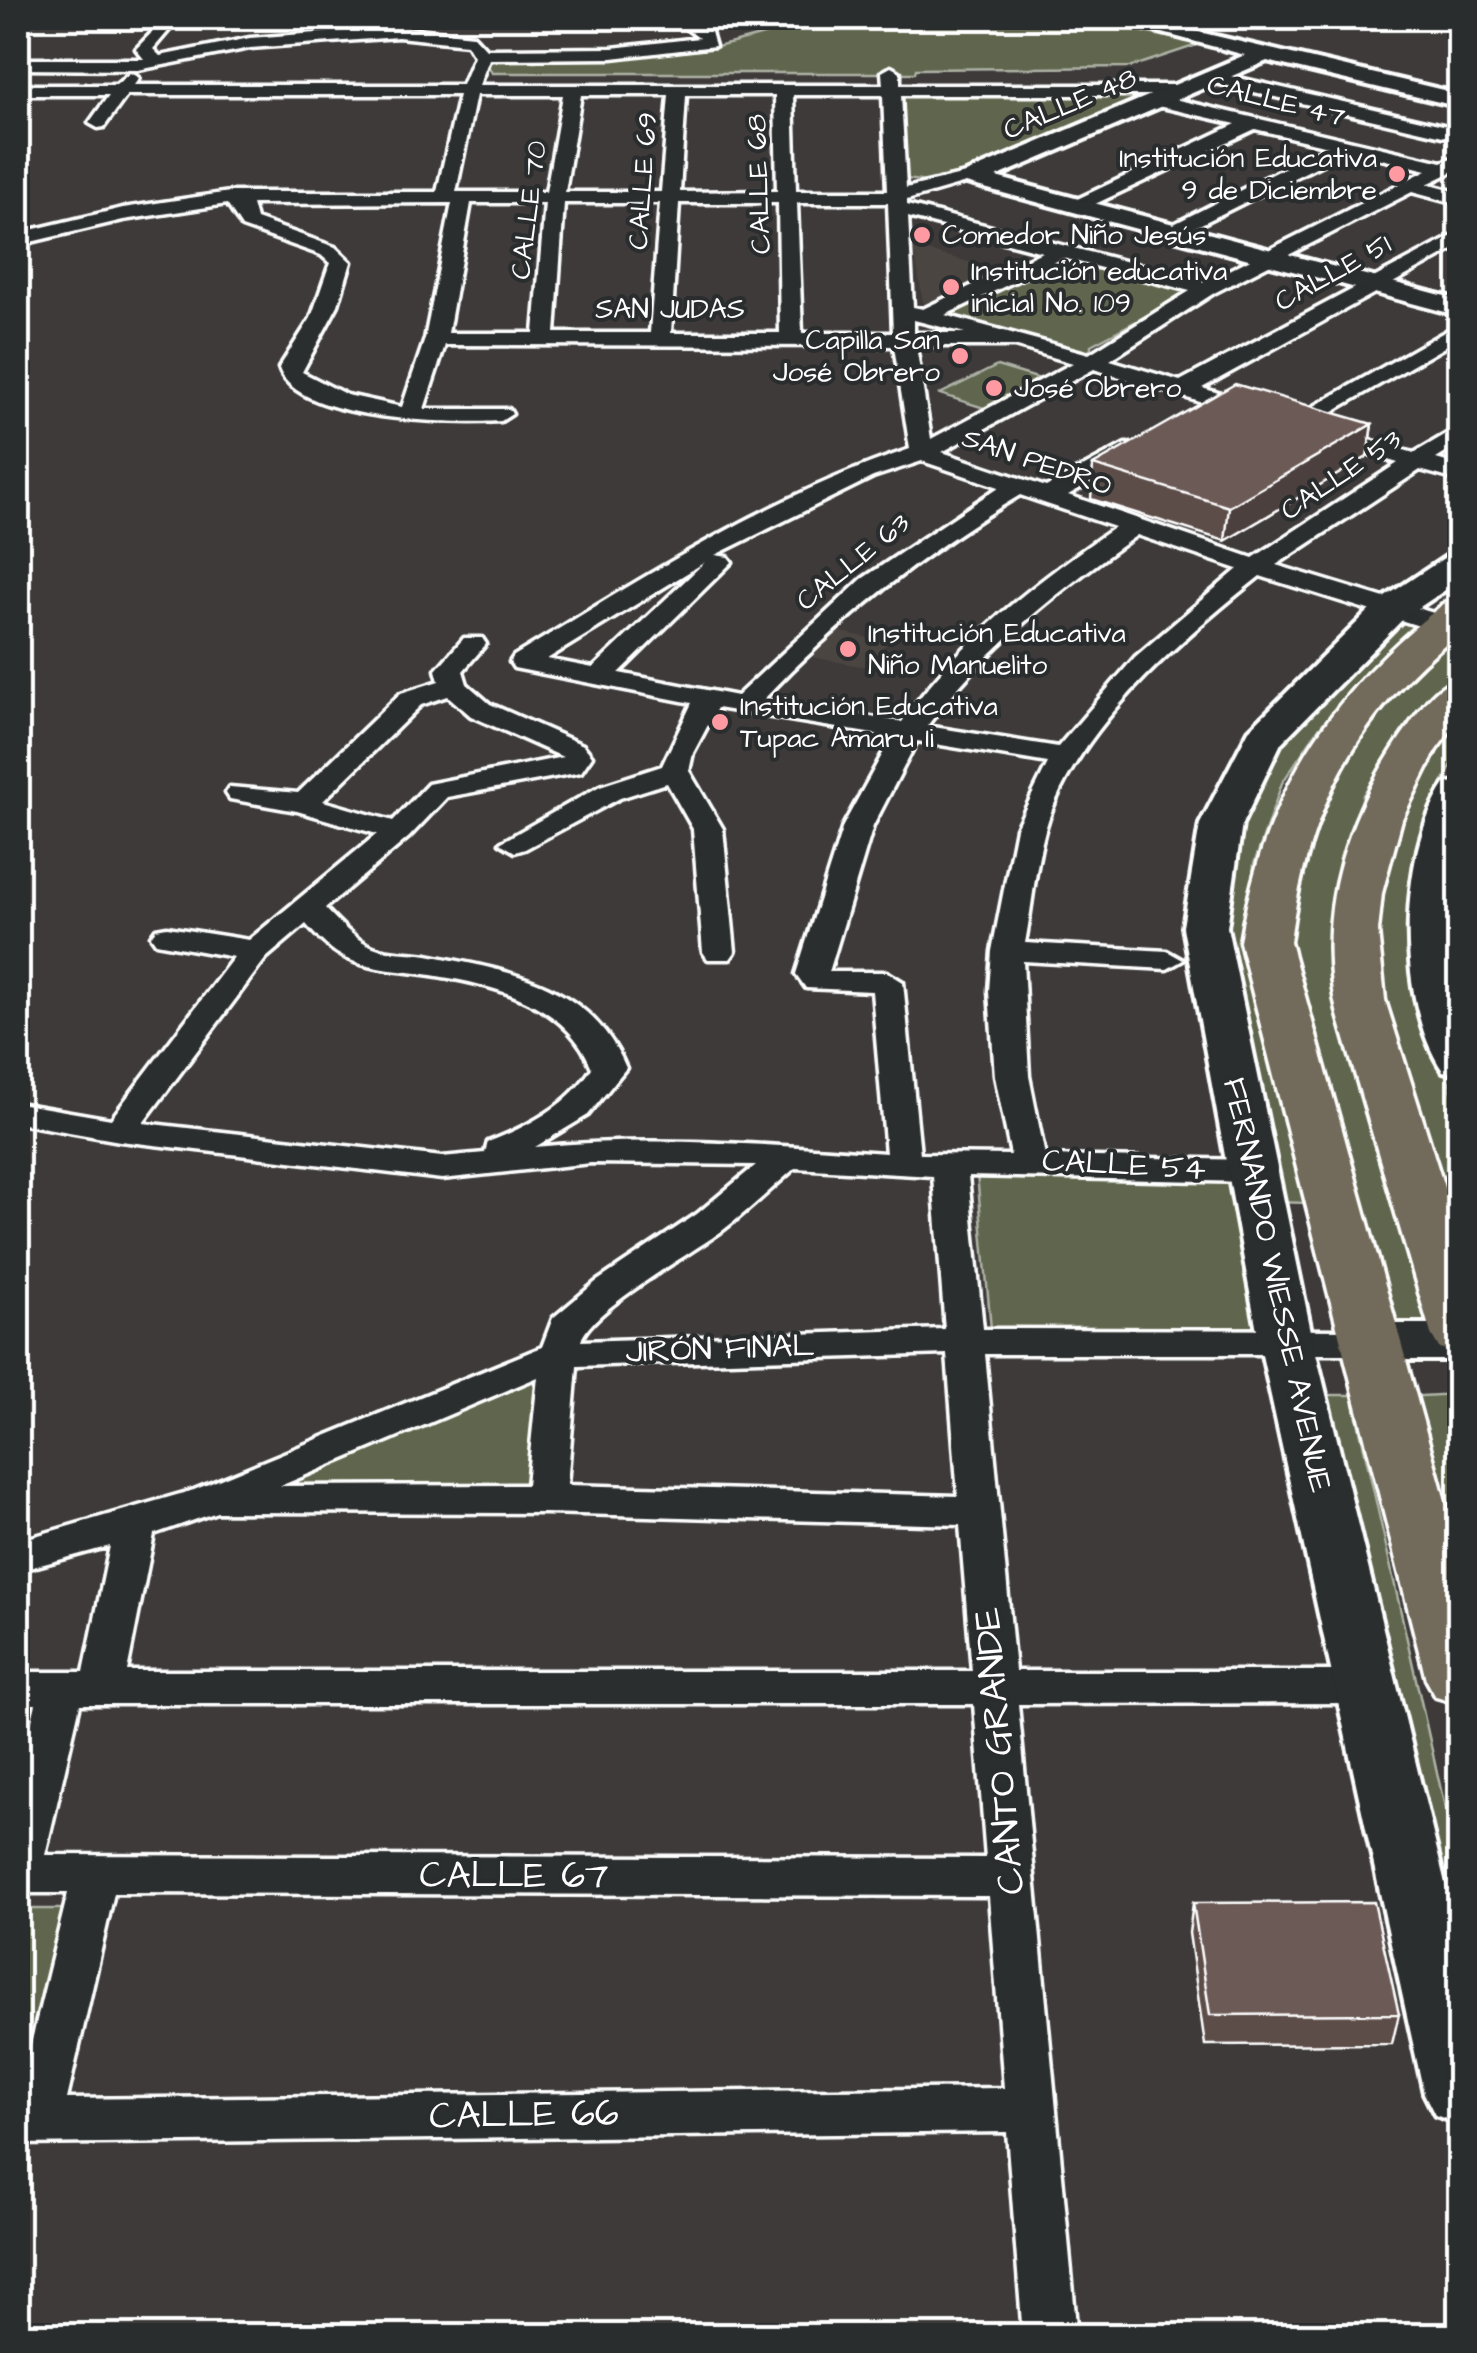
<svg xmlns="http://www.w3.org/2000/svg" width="1477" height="2353" viewBox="0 0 1477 2353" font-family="'Architects Daughter',sans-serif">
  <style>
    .built { fill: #4c4442 }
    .green { fill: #5e664d; stroke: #aeb2a6; stroke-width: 2.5 }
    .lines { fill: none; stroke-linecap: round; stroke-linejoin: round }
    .minor-casing { stroke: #fff; stroke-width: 7 }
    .tertiary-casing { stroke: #fff; stroke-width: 8 }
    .secondary-casing { stroke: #fff; stroke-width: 8 }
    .primary-casing { stroke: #fff; stroke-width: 7 }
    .minor { fill: #2a2d2e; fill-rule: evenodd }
    .tertiary { fill: #2a2d2e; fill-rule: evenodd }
    .secondary { fill: #2a2d2e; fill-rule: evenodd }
    .primary { fill: #726b5a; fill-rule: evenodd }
    .wall { fill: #5d4d4a; stroke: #fff; stroke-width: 2.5 }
    .shaded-wall { fill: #4c3f3c; stroke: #fff; stroke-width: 2.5 }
    .building { fill: #6c5a56; stroke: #fff; stroke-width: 2.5 }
    .poi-dot { fill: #ff9aa2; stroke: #2a2d2e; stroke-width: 4 }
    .labels { text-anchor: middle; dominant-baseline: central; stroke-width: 8; stroke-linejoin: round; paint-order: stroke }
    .far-street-label { font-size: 28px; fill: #fff; stroke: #2a2d2e }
    .far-poi-label { font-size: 28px; fill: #fff; stroke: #2a2d2e; text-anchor: start }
    .street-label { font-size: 32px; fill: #fff; stroke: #2a2d2e }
    .near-street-label { font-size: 38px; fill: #fff; stroke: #2a2d2e }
  </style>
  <rect width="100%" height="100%" fill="#3e3a3a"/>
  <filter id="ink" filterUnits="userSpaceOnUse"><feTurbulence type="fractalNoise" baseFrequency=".01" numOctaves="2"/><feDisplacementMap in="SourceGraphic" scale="20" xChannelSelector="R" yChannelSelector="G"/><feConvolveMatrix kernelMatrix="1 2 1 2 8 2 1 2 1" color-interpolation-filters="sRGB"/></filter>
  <g filter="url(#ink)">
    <g class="built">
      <path d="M914 249H919L1012 273 940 307 923 302Z"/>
      <path d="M832 630 888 642 866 667 806 656Z"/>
    </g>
    <g class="green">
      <path d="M830 18H1078L1200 44 1131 67 916 69 915 73H492L483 56 617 55 717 47Z"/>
      <path d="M898 91 1165 92 938 184 907 179Z"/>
      <path d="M1058 256 1195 290 1091 345 1090 360 931 317Z"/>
      <path d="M997 366 1047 381 990 410 940 394Z"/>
      <path d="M1401 621 1423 627 1368 671 1319 728 1282 783 1254 864 1246 947 1306 1203 1275 1202 1224 948 1236 836 1251 792 1278 748 1349 663Z"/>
      <path d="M1448 631 1459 634V669L1416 711 1363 795 1343 878 1435 1326 1380 1323 1287 981 1295 858 1373 704Z"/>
      <path d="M1459 706V751L1441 786 1428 835 1431 1024 1459 1114V1250L1378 989 1374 954 1389 835Z"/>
      <path d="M977 1174 1234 1175 1265 1327 991 1329Z"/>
      <path d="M531 1374 536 1379V1495L284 1488 279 1483Z"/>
      <path d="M1457 1394 1459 1404V1612L1404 1397Z"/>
      <path d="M1317 1395H1352L1459 1870V2071Z"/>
      <path d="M18 1909H71L22 2112H18Z"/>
    </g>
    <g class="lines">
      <g class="minor-casing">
        <g id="minor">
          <path d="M166 18 176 22 153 49 160 56 250 38 398 27 473 35 486 49 612 48 699 38 672 18H692L709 25 715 46 612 58 489 59 479 85H883L882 72 891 67 900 72V85H1180L1189 90 1186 94 1157 95 1442 162 1460 155V168L1427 184 1460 193V205L1412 192 1214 293 1110 360 1180 381 1460 232V246L1202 388 1261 406V416H1245L1094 369 942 452 1046 487 1125 444H1141V454L1068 495 1253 558 1398 463 1318 439V429L1326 427 1414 453 1460 426V444L1436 459 1460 466V481L1420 470 1276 565 1450 618 1454 624 1450 630H1432L1260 576C1181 639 1074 729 1045 830 1035 866 1032 906 1025 943L1167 951 1183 960 1167 969 1023 961 1029 1076 1045 1156 1250 1160 1262 1163 1267 1171 1262 1179 1250 1182 968 1176 983 1329 1371 1330 1384 1333 1390 1342 1384 1351 1371 1354H985L1015 1671H1367L1382 1675 1389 1687 1382 1699 1367 1703 1018 1704 1077 2336H1023L1007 2132 18 2144V2098L68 1893H18V1780L36 1704H18V1672H84L110 1546 18 1571V1541L194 1490 542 1347 553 1318 596 1282 697 1214 756 1165 591 1163 442 1179 120 1141 18 1123V1103L111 1119 234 957 156 943 151 936 156 929 167 927 249 940 377 834 297 811 230 799 226 793 230 787 298 793 401 693 439 681 436 670 464 638H482L486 644 463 671 467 684 490 704 583 745 592 756 581 772 447 797 409 837 325 908C339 923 354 939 373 947 390 954 409 952 427 955 509 971 590 983 626 1068L588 1115 535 1147C652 1135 769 1145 886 1153L872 991 806 988 796 974 843 826 892 737 717 708 693 753 689 771 723 829 735 952 730 959H708L703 952 693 829 667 783 620 798 525 849 515 852 500 843 600 786 662 766 692 703 514 668 510 662 514 656C641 579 767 497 910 449L894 346 445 345 424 409H509L512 414 501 421C455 424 296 422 279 368L311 318 330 263 321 255 242 227 227 204 123 220 18 245V233L123 208 230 192H437L459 95H127L104 127 98 128 89 123 109 95H18V85H116L130 73 139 78 134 85H462L474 56 467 44 398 37 250 48 138 70 18 69V59H144L136 49ZM476 95H563L546 192H456ZM581 95H669L661 192H565ZM686 95H775L777 191 680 192ZM793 95H883L887 191H796ZM901 95H1153L1146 100 1149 104 1236 124 1071 202V210L1078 212 1255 129 1328 146 1166 228V236L1173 238 1348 151 1427 170 1205 282 907 205V200L983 178 974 172 906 188ZM452 203 425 339 402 407 347 395 302 372 338 305 351 262 335 247 256 219 252 204ZM471 203H545L534 333H448ZM564 203H660L650 333H555ZM679 203H778L780 333H671ZM797 203H888L893 333H802ZM908 217 1042 252 923 309 913 307ZM1063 258 1190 291 1089 354 945 315ZM914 320 965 333H914ZM916 346H1014L1073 363 931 439ZM922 461 999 487 862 579 737 696 619 673 732 562 728 557 715 555 873 477ZM1020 495 1115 527C1036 582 957 642 902 722L763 700C840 619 924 552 1020 495ZM1137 535 1238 569 1135 657 1058 747 927 726C984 649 1059 590 1137 535ZM705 562 593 668 547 659ZM448 696 471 716 563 757 428 784 393 821 323 801 421 705ZM917 741 1048 763 1016 828 992 951 989 991 995 1076 1011 1155 920 1154 903 982 887 972H829L873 826ZM306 924C318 938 331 951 348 959 369 969 394 970 417 973 484 982 565 999 592 1068 568 1106 529 1126 488 1142L485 1153 442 1157 143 1123 266 958ZM795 1168 933 1176 945 1329 581 1341C589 1310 694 1252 723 1230 748 1211 771 1189 795 1168ZM947 1354 958 1496 567 1485 577 1366ZM538 1377 527 1485 280 1486ZM217 1512 546 1513 960 1525 972 1671H127L154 1534ZM80 1704H974L986 1858 45 1855ZM114 1893 989 1896 1004 2088 67 2099Z"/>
          <path d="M1213 72 1460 129V140L1207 81 1204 77Z"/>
          <path d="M1460 323V338L1302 429 1294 431 1283 424Z"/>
        </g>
      </g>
      <g class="tertiary-casing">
        <path id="tertiary" d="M1107 18H1140L1460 94V107L1267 61 996 177 1460 300V316L966 183V173L1245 55Z"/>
      </g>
      <g class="secondary-casing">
        <g id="secondary">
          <path d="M1460 553V580L1405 617 1281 743 1242 824 1227 927 1313 1341 1460 1945V2124L1435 2115 1424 2093 1259 1341 1183 927 1200 824 1249 730 1379 601 1447 556Z"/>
          <path d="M1460 781V869L1452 937 1460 997V1075L1443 1071C1396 1002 1398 853 1445 784Z"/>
          <path d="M1371 1324H1460V1360H1371L1352 1355 1344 1342 1352 1329Z"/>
        </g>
      </g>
      <g class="primary-casing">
        <g id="primary">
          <path d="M1460 599V632C1355 715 1307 810 1290 942L1460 1555V1704L1436 1697 1426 1679 1240 942C1264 794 1328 694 1446 602Z"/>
          <path d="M1460 678V718L1436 750 1402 819 1382 893 1378 931 1385 1000 1460 1238V1353L1439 1348 1431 1334 1338 1015C1312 912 1349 808 1410 724 1423 705 1437 684 1460 678Z"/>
        </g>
      </g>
      <use href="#minor" class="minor"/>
      <use href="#tertiary" class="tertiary"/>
      <use href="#secondary" class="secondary"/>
      <use href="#primary" class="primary"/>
    </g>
    <g class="wall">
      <path d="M1372 424 1367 457 1225 541 1091 499 1093 465Z"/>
      <path d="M1193 1903 1399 2014 1392 2044 1205 2045 1189 1933Z"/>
    </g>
    <path class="shaded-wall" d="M1372 424 1367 457 1225 541 1229 507Z"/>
    <g class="building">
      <path d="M1235 384 1372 424 1229 507 1093 465Z"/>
      <path d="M1374 1902 1399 2014 1210 2015 1193 1903Z"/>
    </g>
  </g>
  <g class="poi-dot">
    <circle cx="1397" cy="174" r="10"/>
    <circle cx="922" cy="235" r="10"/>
    <circle cx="951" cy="287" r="10"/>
    <circle cx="960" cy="356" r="10"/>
    <circle cx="994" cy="388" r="10"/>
    <circle cx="848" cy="649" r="10"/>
    <circle cx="720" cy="722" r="10"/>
  </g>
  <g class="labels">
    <g class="far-street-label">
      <text transform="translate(1276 101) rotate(14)">CALLE 47</text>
      <text transform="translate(1070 104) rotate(-23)">CALLE 48</text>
      <text transform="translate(643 181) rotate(-86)">CALLE 69</text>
      <text transform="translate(759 184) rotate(-92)">CALLE 68</text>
      <text transform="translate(529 210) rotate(-83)">CALLE 70</text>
      <text transform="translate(1333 273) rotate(-29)">CALLE 51</text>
      <text x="670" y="309">SAN JUDAS</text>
      <text transform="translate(1037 462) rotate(19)">SAN PEDRO</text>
      <text transform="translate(1341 475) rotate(-34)">CALLE 53</text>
      <text transform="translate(853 562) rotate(-39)">CALLE 63</text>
    </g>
    <g class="far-poi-label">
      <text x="1377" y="158" text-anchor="end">Institución Educativa<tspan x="1377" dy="32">9 de Diciembre</tspan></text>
      <text x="942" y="235">Comedor Niño Jesús</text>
      <text x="971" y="271">Institución educativa<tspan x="971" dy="32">inicial No. 109</tspan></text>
      <text x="940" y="340" text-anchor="end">Capilla San<tspan x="940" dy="32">José Obrero</tspan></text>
      <text x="1014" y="388">José Obrero</text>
      <text x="868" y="633">Institución Educativa<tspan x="868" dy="32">Niño Manuelito</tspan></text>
      <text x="740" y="706">Institución Educativa<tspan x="740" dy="32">Tupac Amaru Ii</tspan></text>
    </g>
    <g class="street-label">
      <text transform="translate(1124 1165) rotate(3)">CALLE 54</text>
      <text transform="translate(1277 1285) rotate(78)">FERNANDO WIESSE AVENUE</text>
      <text transform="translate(720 1349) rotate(-2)">JIRÓN FINAL</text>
    </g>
    <g class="near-street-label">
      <text transform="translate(1000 1751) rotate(-95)">CANTO GRANDE</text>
      <text x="514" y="1876">CALLE 67</text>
      <text transform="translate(524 2115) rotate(-1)">CALLE 66</text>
    </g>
  </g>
  <rect width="1477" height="2353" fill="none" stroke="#2a2d2e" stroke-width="60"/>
  <rect x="30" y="30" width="1417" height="2293" fill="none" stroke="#fff" stroke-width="4" filter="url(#ink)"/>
</svg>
